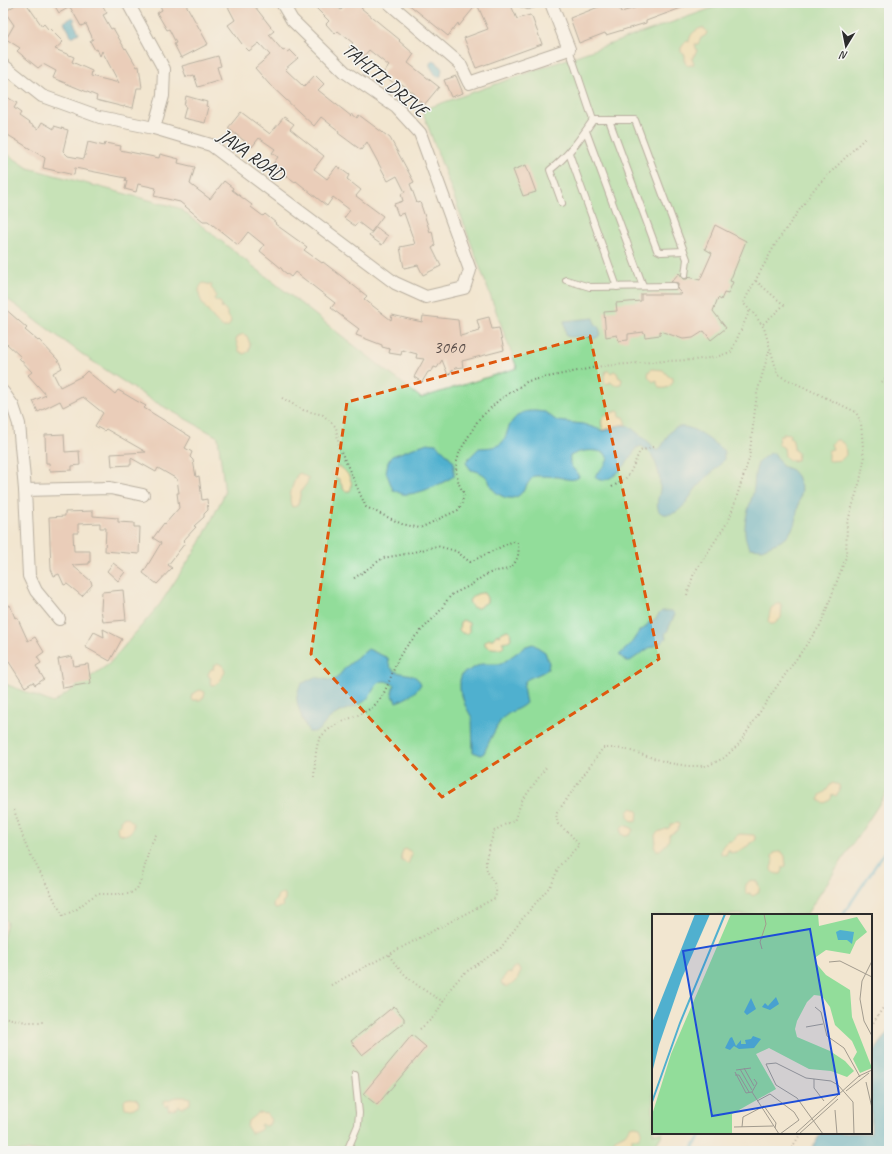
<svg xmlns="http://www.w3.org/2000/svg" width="892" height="1154" viewBox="0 0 892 1154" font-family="Caveat,sans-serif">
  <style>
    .green { fill: #92dd9a; stroke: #5e8462 }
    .sand { fill: #eeda9e; stroke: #8c8264 }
    .water { fill: #50b0cf; stroke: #3e6e7d }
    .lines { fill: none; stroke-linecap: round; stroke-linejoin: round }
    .stream { stroke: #50b0cf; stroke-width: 3 }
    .building { fill: #e0b09d }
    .lane-casing { stroke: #716c65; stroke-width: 8 }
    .street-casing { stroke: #716c65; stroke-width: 14 }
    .path { stroke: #716c65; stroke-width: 2; stroke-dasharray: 1 3; stroke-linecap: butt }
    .lane { stroke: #fff; stroke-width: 6 }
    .street { stroke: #fff; stroke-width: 12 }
    .marked { fill: none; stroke: #df570e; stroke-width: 3; stroke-dasharray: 8 5; stroke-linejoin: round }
    .labels { text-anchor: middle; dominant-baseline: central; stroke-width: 3; stroke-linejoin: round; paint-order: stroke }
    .number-label { font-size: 17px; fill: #584c48 }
    .street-label { font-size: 19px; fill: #2b2b2b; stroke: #f6f6f2 }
    .inset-river { fill: none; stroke: #50b0cf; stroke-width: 2 }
    .inset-road { fill: none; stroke: #a29b8e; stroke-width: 1 }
    .view { fill: #1d4ed8; fill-opacity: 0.15; stroke: #1d4ed8; stroke-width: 2 }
    .inset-edge { fill: none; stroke: #2b2b2b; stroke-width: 2 }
  </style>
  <rect width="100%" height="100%" fill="#f6f6f2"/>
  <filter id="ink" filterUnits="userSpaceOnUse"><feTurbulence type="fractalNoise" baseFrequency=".025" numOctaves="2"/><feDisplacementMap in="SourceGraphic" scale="8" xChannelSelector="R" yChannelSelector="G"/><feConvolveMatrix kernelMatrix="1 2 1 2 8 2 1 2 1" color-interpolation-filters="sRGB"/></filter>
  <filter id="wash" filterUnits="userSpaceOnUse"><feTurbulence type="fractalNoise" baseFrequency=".012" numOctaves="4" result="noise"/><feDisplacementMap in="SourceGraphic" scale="16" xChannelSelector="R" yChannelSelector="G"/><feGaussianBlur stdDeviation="0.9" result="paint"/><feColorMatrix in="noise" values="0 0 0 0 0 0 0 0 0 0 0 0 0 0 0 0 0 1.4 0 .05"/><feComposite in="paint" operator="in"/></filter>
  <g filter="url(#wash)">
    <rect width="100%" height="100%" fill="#f2e6d0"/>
    <path class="green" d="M727 3H889V789L806 915H653V1133H663L652 1151H3V939L7 922 3 916V683L53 703 109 664 160 604 200 543 225 493 218 437 150 399 86 357 3 296V151L28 168 179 208 421 398 517 368 422 110Z"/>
    <g class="sand">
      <path d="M701 28H704L707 32 706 35 701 38 698 44H695L697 51 692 59 694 64 688 66 685 63V55L681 52V48L686 41 689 42C690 34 694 31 701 28Z"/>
      <path d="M203 283 212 285 211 288 214 291 216 296 214 299 216 301 220 302 222 305 221 308 225 309 227 312V316L230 318 231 322 228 327H223L219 324C211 315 190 294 203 283Z"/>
      <path d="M243 334 247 336 250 344 249 351 244 354 239 351 236 340 237 337Z"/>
      <path d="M652 369 663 370 668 376 673 378V382C670 387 666 389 660 388L657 384V381L656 380 653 382 648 376 649 371Z"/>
      <path d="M606 371H609L611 373 614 371 617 373 619 378 622 379 621 384 614 385 611 382 607 384 604 382V376Z"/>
      <path d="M618 411 620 413 619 416 624 417 626 421V424L616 426 603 431C602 424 599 420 606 414L609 416 610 413Z"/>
      <path d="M783 433 790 434 789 438H792L794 446V450L798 453 797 460 792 461 789 460 785 456 784 448 778 444 779 436H783Z"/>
      <path d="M836 440H839L845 445 846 455 841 460 831 461 828 460V454L829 450 833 449 831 444Z"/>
      <path d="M339 466C347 471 355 482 350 491H345L344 490 338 478 336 479 331 472 336 467Z"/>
      <path d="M300 473 308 478C308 484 305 485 302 490 299 495 300 501 297 506L292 507C287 498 293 484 297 475Z"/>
      <path d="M484 593 487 598V602L478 608 472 607 469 601C473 595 477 593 484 593Z"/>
      <path d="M777 604H780L782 606 781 618 774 624H770L768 621 771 608Z"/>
      <path d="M463 620 469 623V632L467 634 462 633 459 630 460 622Z"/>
      <path d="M507 630 510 631 511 639 508 641 502 642 504 645 503 647C498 649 490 649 485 645V642L489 639H493L497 634 500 636 501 633Z"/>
      <path d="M218 663 223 666 225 672C221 678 220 685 212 685L210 681 211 678 209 677 208 674 211 669H214L213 666Z"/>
      <path d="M200 690 205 692 204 697 200 700H192L191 698 192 694Z"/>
      <path d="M832 783 839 785 840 791 836 796 832 794 831 799 827 802 823 803 819 800 820 795 825 792Z"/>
      <path d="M632 808 638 811 637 821 633 822 628 817V812Z"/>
      <path d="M125 817C137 821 135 833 124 835L118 833 117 827 118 825 122 823 119 821Z"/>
      <path d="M677 823 679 824 678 830 669 835C670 843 664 846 660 850H656L654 846 656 843 655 835 658 832 669 828 671 824Z"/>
      <path d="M623 825 632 828 633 830 630 835 625 836 621 834V829Z"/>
      <path d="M740 834 754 835 756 838 755 841 751 843 749 846H747L740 851 730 853V850H728L726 855 721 854C720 847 726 840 733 841L736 836Z"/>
      <path d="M406 849 410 851 412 854 408 864 402 861 401 856 403 850Z"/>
      <path d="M778 852H782L785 856 786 866 783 867V870L781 874C770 874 769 869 774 861L772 857 774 853Z"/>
      <path d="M752 880 756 881C761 887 761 894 752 896L750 893 747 894C744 889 745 882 752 880Z"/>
      <path d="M283 893 285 894V901L282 903 283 906 277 909 274 908 273 904 276 900 278 895Z"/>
      <path d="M515 967H518L520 971C521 978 507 993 501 983L503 978 508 973 511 974 512 969Z"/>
      <path d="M177 1097H187L190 1098V1104L182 1108 179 1106 176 1109 168 1110 169 1105 165 1107 164 1101Z"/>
      <path d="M131 1098 136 1099 138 1101 139 1104 138 1107 130 1109 125 1108 124 1101 126 1099Z"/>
      <path d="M258 1113 267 1114 271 1120 269 1125 264 1126 262 1124 260 1125 262 1128C260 1131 255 1133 251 1133L247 1127 248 1121Z"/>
      <path d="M635 1126 640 1127C643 1132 641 1133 639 1138H632C632 1145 630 1151 623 1151L620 1148 616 1149 614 1147 613 1143 615 1139 625 1134 630 1127Z"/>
    </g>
    <g class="water">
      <path d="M73 17 75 20 73 21 79 33 72 37 64 22Z"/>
      <path d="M432 61H436L442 69 441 76 437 77 436 76 430 66V63Z"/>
      <path d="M594 318 595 324 597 325 600 330V334L598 337 593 339 587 336 570 337 566 336 564 321Z"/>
      <path d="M535 411 545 412 557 421 583 424 604 431 616 426 622 425 629 426 651 444 654 449 658 451C664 445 666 436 672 430 687 418 712 442 724 451V460C717 469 708 475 700 484 689 494 683 517 664 514 661 513 658 512 658 508 656 503 659 495 660 490 661 479 657 463 651 454 649 451 644 449 642 446L636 448C632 459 608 490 595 477 598 469 605 468 608 459L605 453C593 449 581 450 570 456 568 469 575 467 579 477 572 482 565 478 557 477 550 476 542 476 534 476 527 482 524 494 516 497 507 501 496 494 491 487 490 484 489 480 487 478 483 473 477 471 471 470L466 463 468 459 479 448C516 448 499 432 517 416 522 411 529 411 535 411Z"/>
      <path d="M427 443 436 444 445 452 454 462V476C442 484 416 496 402 494 399 493 396 491 393 490L386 472 388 462 392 456Z"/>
      <path d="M771 453 775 454 782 466 792 470 797 476 802 489 794 526 789 534 781 541 762 549 749 548C740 530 748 511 753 493 755 485 754 474 757 466 759 460 765 456 771 453Z"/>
      <path d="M662 611H672L675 614 667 632 665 634 666 638 661 643 649 648 630 661 627 662 619 655 630 645 640 630 645 628 650 621 656 619 658 615Z"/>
      <path d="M533 644 545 652 549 663 548 669C528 683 519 672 526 703 519 710 509 711 502 719 497 725 488 744 484 753L481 755 473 752 472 718 465 705 460 689V680L462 674 481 664H501L526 646Z"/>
      <path d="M368 649 388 658C390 682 413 666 421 684 416 693 406 699 396 702L392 693 394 685C376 673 375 692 365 701 354 708 340 710 330 718 322 724 322 733 309 732 306 727 304 723 302 718 297 703 294 698 301 684L315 677 332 681 336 679 346 667Z"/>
      <path d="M889 1030V1151H810L821 1133H871V1057Z"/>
    </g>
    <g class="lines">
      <g class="stream">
        <path d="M843 915 889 845"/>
        <path d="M691 1151 702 1133"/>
      </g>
    </g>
    <g id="blocks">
      <g class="building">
        <path d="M18 3H26L42 26 44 24 48 29 49 28 63 42 55 49 74 57 72 62 92 71 91 76 119 83 102 51 100 56 97 49 95 50 90 41 93 39 86 24 81 26 70 7 59 13 53 3H101L107 13 103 15 111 29 113 28 125 49 126 48 137 67 139 66 142 88H137L133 108 124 106V107L96 100 97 96 53 78 56 71 43 64 38 68 17 51 20 48 6 39 14 25 5 12Z"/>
        <path d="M159 3H185L208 44 181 58 174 44 176 43 169 29 167 30 157 13 162 10Z"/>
        <path d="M226 3H252L274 31 269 35 283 51 285 50 287 52 290 50 298 58 285 69 304 87 315 75 324 84 318 90 351 116 352 114 357 118 359 115 390 138 414 182 410 184 417 203 420 202 430 232 432 231 435 246 432 248 441 266 423 275 418 265 404 268 400 247 415 244 404 213 398 215 394 204 403 201 401 194 405 192 397 176 388 181 367 142 361 150 338 133 339 131 321 117 314 126 269 84 255 68 270 55 259 43 249 51 242 44 228 25 235 20Z"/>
        <path d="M311 3H333L341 10 348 3H366L361 8 400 40 399 41 414 54 408 63 439 87 424 105 414 96 415 94 398 81 395 84 382 74 389 66 369 50 362 58 349 47 353 43 338 31 335 34 326 24 329 21Z"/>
        <path d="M407 3H510L517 19 530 15 531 17H532L542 44 476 68 464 38 488 29 477 4 459 26 458 23 448 36Z"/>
        <path d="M609 3H617L621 12 635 8 633 3 692 4 646 21V23L606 35 605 33 579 43 570 18Z"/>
        <path d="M218 56 221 66 217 67 221 80 198 87 194 75 186 77 182 66Z"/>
        <path d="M456 76 463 93 451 97 444 80Z"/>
        <path d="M3 95 17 103 14 108 21 113 19 116 38 129 42 122 54 129V126L68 130 63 151 68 156 84 159 88 142 104 146 105 143 121 146 120 150 159 158 160 154 179 159 178 163 195 167 190 184 210 199 224 181 233 188 232 190 252 205 251 207 263 216 265 214 276 223 275 224 307 247 304 250 322 263 323 262 367 296 364 299 391 320 392 315 422 322 423 316 458 320 460 336 480 331 477 320 489 317 492 329 499 328 504 350 462 361 463 367 455 368 448 375 442 360 437 368 434 367 432 371 428 372 422 382 414 377 424 359 416 358 417 354 402 350 401 355 389 353 390 349 382 347V345L356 335 359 329 331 308 335 303 295 272 291 277 282 270V269L275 263 260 251 264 245 248 232 238 245 208 221H203L180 202 154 196 156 188 138 184 136 192 125 189 127 181H125L126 178 75 168 74 175 43 168 45 158 3 132Z"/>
        <path d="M186 96 207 102 206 106 209 107 205 123 183 118 186 107 184 106Z"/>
        <path d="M241 112 270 134 284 117 294 124 290 129 324 156 314 169 327 179 337 166 349 175 347 179 361 190 356 196 383 216 371 232 358 222 355 226 344 218 350 210 333 197 327 206 296 181 295 182 272 165 278 157 272 153 275 149 259 138 252 147 228 128Z"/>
        <path d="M526 165 536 192 523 196 513 170Z"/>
        <path d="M715 225 746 241 730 281 733 282 728 294 724 293 721 300 718 298 713 311 726 328 711 340 704 331 693 338 683 339 660 331V335L645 337 644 332 628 334V340L619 341 617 335 606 337 604 312 617 311 616 303 641 301V294H682L677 289 678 286V283L671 282 679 273 684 279H687L689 277 700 280 712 253 705 249Z"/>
        <path d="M376 227 388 236 382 245 369 236Z"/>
        <path d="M3 307 27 328 25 330 38 341 39 340 58 360 62 368 53 373 60 387 82 376 87 371 115 394 118 390 135 400 146 406 144 408 191 437 185 448 192 452 190 457 193 460 196 477 199 476 202 500 207 499 208 510 204 514V517L194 526 196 527 183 541 185 543 168 565 172 568 157 584 143 573 161 543 153 538 164 523 165 524 179 508 177 493H179L177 479 158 468 156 472 131 458V465L112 466 111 454 146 452 106 429 104 431 95 426 103 413 83 397 63 407 60 401 38 412 33 401 46 395 28 375 32 372 19 358 21 357 7 344 3 349Z"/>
        <path d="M64 434 65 452 79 451 80 465 72 466V470L50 471 49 463H46L45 435Z"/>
        <path d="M93 511V516L118 518V522L134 523V527H140L139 554 105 551 106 528H100V523L78 524V533H73L74 551H90V562H89V564L72 565 91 581 92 585 82 596 67 584 64 585 59 574 54 576 51 569 49 517 65 516V512Z"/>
        <path d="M113 563 125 572 118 581 107 571Z"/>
        <path d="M123 590 126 620 103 622 101 609 102 592Z"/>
        <path d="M10 605 15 618 17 617 28 641 35 637 44 652 37 657 41 663 36 666 44 679 35 685 33 682 25 687 9 662 6 664 3 660V608Z"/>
        <path d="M103 629 122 639 110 661 85 647 94 632 104 637Z"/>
        <path d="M72 656 74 666 88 664 91 683 63 688 58 659Z"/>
        <path d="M394 1006 404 1018V1022L362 1055 351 1041Z"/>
        <path d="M412 1035 426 1047 377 1105 363 1094Z"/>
      </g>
    </g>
  </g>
  <g filter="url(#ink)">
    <use href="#blocks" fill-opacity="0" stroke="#716c65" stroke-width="1"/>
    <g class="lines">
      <g class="lane-casing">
        <g id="lane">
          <path d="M520 3 528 6 539 3"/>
          <path d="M593 120H635L687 259 685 275"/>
          <path d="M609 120 657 250 661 252 684 251"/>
          <path d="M586 131 643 286"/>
          <path d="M569 153 617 287"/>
          <path d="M562 203 550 170C568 156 580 139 593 120L569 49"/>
          <path d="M566 280 590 287 674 286"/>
          <path d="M347 1151 358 1125 359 1113 355 1075"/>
        </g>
      </g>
      <g class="street-casing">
        <g id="street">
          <path d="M128 3 164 69 163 96 154 128"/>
          <path d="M389 3 460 64 469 83 569 49 551 3"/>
          <path d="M3 65 42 96 100 117 154 128 211 145 395 283 426 297 464 288 470 270 420 133 396 107 345 72 292 20 282 3"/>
          <path d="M3 392 13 406 19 424 25 490 29 576 36 591 59 619"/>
          <path d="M25 490 110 488 143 495"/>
        </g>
      </g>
      <g class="path">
        <path d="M756 281 784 305 762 325"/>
        <path d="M882 382 889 374"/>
        <path d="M282 398 303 410 323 415 336 427 339 447 366 507 402 524 420 528 458 510 461 506 464 494 459 484 456 471 457 461 460 451 478 420 499 400 528 381 602 366 665 361 694 360 716 357 731 352 750 310"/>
        <path d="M887 434 889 433"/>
        <path d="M612 487 625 479 630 473 640 451 656 446"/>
        <path d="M687 595 694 573 729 520 749 459 757 393 770 348"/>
        <path d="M314 777C315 767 315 746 320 738 336 718 361 719 377 703 387 692 392 672 398 659 407 642 425 628 438 613 443 608 447 598 453 594 458 591 464 589 469 586 476 582 482 576 490 573 496 570 502 571 508 569 517 564 521 552 517 543L513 541 470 562 456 551 437 546 406 554 383 558 353 579"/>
        <path d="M14 810 26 846 63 916 77 909 89 899 97 894H129L137 889 142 877 150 846 157 833"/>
        <path d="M389 955C402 976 422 990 444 1002"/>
        <path d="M331 985 495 898C500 883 487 878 486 865 485 856 492 840 494 831L504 825 514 821 522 801 547 766"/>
        <path d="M3 1017 26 1022H43"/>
        <path d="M871 1026 889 999"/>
        <path d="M420 1029 435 1016 450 989 463 974 500 949 523 918 552 884 559 866 579 845 571 835 558 824 556 814 603 748H617L631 751 669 763 688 766H707L724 758 739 744 775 689 821 624 846 557 847 524 860 481 864 460 861 423 856 412 778 375 764 328 755 315 743 303 776 243 815 188 866 137"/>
        <path d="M790 1151 801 1133"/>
      </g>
      <use href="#lane" class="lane"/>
      <use href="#street" class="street"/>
    </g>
  </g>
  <path d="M0 0H892V1154H0ZM590 336 659 659 442 797 311 654 347 402Z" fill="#f2e6d0" fill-opacity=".55" fill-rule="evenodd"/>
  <path class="marked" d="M590 336 659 659 442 797 311 654 347 402Z"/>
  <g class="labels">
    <g class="number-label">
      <text x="449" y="347">3060</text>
    </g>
    <g class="street-label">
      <text transform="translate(385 80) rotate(40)">TAHITI DRIVE</text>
      <text transform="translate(251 155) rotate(35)">JAVA ROAD</text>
    </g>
  </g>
  <g transform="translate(652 914)">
    <rect width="220" height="220" fill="#f2e6d0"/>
    <path d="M79 0H166L167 12 205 3 215 18 204 27 198 40 174 36 164 43 163 48 174 61 198 76 200 103 220 154 208 159 201 145 205 138 200 127 183 111 178 93 170 82 162 81 155 88 145 107 143 115 145 123 178 137 193 147 202 157 195 163 179 157 157 155 117 134 104 140 124 175 80 200V220H0V201L19 140Z" fill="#92dd9a"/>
    <path d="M43 0H58L30 64 7 131 0 159V109ZM188 16 202 18 200 30 195 26H186L184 18ZM124 83 127 90 118 96 110 93 113 89 116 92ZM99 84 104 95 95 101 92 98ZM101 122 109 125 102 134 87 135 82 132 78 136 73 134 78 124 80 123 84 132 89 126V130H94L93 126 99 125Z" fill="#50b0cf"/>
    <path class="inset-river" d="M0 188 28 109 73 0"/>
    <path class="inset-road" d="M110 35 108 28 114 10 112 0M220 47 210 67 208 85 212 107 220 122M177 48 188 47 220 63M163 93 169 98 175 122 192 134 208 163M154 113 171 110M92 154 102 172M88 155 100 176M84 156 99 154M83 158 94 179 100 178M83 161H87L97 178M102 165 105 169 100 178 127 220M162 165V174L172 187M214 168 220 194M194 177 217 159M105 187 118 180 142 198 147 206 128 220M183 196 185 220M82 213 121 212M90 213 91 203 112 192 124 209 123 214M143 220 207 162 220 156M147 220 186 185M171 220 145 184 124 171 114 150 124 149 154 164 179 167 186 171 201 188 202 220"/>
    <path class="view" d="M158 15 187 180 60 202 31 37Z"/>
    <rect width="220" height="220" class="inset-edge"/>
  </g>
  <rect width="892" height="1154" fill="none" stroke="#f6f6f2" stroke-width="16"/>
  <g transform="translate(846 46) rotate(190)" stroke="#f6f6f2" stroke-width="3" paint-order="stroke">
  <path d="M0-3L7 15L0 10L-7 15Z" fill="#2b2b2b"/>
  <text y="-6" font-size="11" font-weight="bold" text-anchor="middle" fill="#2b2b2b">N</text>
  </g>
</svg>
